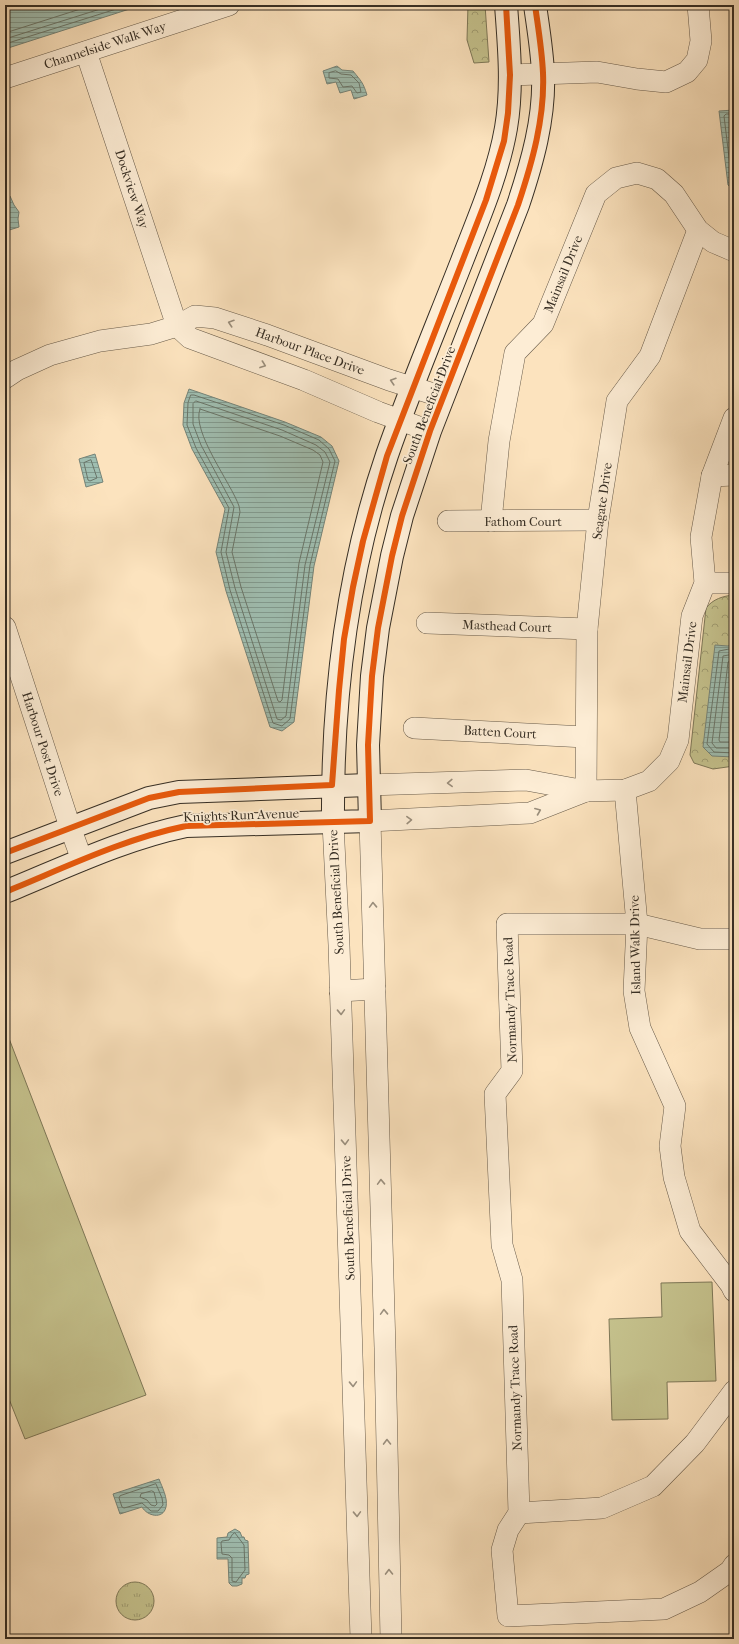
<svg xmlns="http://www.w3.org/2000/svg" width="739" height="1644" viewBox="0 0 739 1644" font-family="'IM FELL French Canon',serif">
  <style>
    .grass { fill: url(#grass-tufts); stroke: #7e7858 }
    .forest { fill: url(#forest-crowns); stroke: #7e7858 }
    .pitch { fill: #c5c28d; stroke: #7e7858 }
    .water { fill: url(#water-rules); stroke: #758479 }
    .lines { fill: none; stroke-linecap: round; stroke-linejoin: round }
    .shore { stroke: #6a766a; stroke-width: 1 }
    .street-casing { stroke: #685b4a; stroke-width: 22 }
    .secondary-casing { stroke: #362e24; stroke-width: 24 }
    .street { stroke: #fdedd5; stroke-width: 21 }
    .secondary { stroke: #fdedd5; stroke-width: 22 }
    .cycleway-casing { stroke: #fdedd5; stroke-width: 8 }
    .cycleway { stroke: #e8590c; stroke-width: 6 }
    .oneway { stroke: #9a8e7c }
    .labels { text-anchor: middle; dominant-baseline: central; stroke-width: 3.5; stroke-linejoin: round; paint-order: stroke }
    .street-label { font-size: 13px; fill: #362e24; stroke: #fdedd5 }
  </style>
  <defs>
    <pattern id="grass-tufts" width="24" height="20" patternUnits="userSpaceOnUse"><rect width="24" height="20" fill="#c5c28d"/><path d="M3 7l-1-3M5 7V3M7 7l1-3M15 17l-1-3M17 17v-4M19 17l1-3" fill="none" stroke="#a19e73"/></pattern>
    <pattern id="forest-crowns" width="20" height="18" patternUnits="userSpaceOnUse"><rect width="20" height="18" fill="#c5c28d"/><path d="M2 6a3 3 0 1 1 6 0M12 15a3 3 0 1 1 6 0" fill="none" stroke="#a19e73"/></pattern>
    <pattern id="water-rules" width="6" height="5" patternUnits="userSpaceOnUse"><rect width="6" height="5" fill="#9fbeb1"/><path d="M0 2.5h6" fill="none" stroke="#829b90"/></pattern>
  </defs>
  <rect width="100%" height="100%" fill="#fce3be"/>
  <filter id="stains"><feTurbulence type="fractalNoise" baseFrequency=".005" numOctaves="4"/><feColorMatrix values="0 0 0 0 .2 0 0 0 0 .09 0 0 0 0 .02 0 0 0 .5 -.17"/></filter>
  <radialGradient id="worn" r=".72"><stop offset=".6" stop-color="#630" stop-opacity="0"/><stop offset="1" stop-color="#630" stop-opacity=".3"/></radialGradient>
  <circle class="grass" cx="135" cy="1601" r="19"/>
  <g class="forest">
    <path d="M468 5H485L489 62 474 63 467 40Z"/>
    <path d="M734 595V766L713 769 694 763 690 755 706 608C713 599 723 596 734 595Z"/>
  </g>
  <g class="pitch">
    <path d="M5 1028 146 1395 25 1439 5 1389Z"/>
    <path d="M712 1282 716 1381 667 1382 668 1419 612 1420 609 1319 662 1317 661 1283Z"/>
  </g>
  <g class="water">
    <path d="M5 5H142L5 49Z"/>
    <path d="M337 66 342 70 353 71C361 81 363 82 367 95L354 99 351 90 340 93 336 82 327 84 323 71Z"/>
    <path d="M734 110V191L728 185 719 111Z"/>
    <path d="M5 196H10L14 205 19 212 18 219 19 227 6 231 5 227Z"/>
    <path d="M189 389 285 422 321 437 332 446 339 461 314 566 294 722 282 731 270 727 226 591 216 552 225 509 192 449 183 425 184 403Z"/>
    <path d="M95 454 103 482 86 487 79 459Z"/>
    <path d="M734 644V757L712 756 703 747 715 645 728 646Z"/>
    <path d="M159 1479C162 1487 168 1498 166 1507 163 1520 147 1516 142 1507L120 1514 113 1494Z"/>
    <path d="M235 1529 240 1532 242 1537H244L245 1540 248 1541 249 1574 246 1575 245 1578H242V1584L237 1586H232L229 1583 228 1559H217V1538L227 1537 228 1533Z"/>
  </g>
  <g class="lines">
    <g class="shore">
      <path d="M5 33 93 5"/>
      <path d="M5 39 113 5"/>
      <path d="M5 44 129 5"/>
      <path d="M336 71 341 74 351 75 359 83 361 92 357 93 352 86 343 87 338 79 329 78V73Z"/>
      <path d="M734 114H726L724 116 732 182 734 185"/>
      <path d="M734 119 730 121 734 157"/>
      <path d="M191 395H194L284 425 319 440 329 449 335 461 310 565 290 719 282 726 273 723 230 590 221 552 229 508 196 448 187 425 188 403Z"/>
      <path d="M196 401 282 430 316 445 325 452 330 462 305 565 286 716 281 720 277 719 235 588 226 552 234 507 201 445 193 424V404Z"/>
      <path d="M200 409 280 436 313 450 320 455 323 462 299 563 282 700 280 702 278 701 241 587 232 552 240 512 239 506C231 483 191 431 200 409Z"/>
      <path d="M91 460 97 478 90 481 88 480 84 463Z"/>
      <path d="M734 648 719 651 707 744 714 752 734 753"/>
      <path d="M734 654 723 656 712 743 716 748H734"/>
      <path d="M734 660 728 662 719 740 720 742H734"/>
      <path d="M156 1484 162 1498 163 1505 158 1511H151L142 1503 124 1508 122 1507 119 1498 120 1496Z"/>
      <path d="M152 1491 154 1492 157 1504 155 1506 151 1505 147 1500 140 1497 141 1494Z"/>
      <path d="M235 1533 244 1545 245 1570 236 1582 232 1581V1558L229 1555 222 1554 221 1543 222 1541 229 1540 232 1535Z"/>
    </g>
    <g class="street-casing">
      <g id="street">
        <path d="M86 52 177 326 190 338 304 380 378 412 430 431"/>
        <path d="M510 75 597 72 637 79 666 82 687 72 697 60 701 41 698 5"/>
        <path d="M5 78 229 5"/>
        <path d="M5 378 17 370 50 355 100 341 151 334 177 326 195 316 215 318 267 335 389 380 443 397"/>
        <path d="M712 476 734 475"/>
        <path d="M448 521 598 520"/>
        <path d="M491 521 499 441 515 353 543 324 596 194 616 178 637 173 657 179 674 194 698 230 713 242 734 251"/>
        <path d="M705 583H734"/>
        <path d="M427 623 587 629"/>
        <path d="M5 627 70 827 82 860"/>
        <path d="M414 728 585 737"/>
        <path d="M368 785 526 780 586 791 625 790 649 781 669 761 678 740 692 616 705 583 701 537 712 476 734 418"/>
        <path d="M625 790 637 924 634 991 640 1028 675 1106 670 1146 674 1177 690 1231 731 1285 734 1291"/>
        <path d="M586 791 587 629 598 520 617 401 650 356 698 230"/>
        <path d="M333 823 339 945 361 1639"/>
        <path d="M734 939H700L637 924H507L512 1071 495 1094 502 1245 512 1280 519 1513 508 1530 502 1550 508 1616 664 1609 700 1592 730 1571 734 1565"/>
        <path d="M340 991 375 989"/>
        <path d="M519 1513 602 1508 653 1486 695 1443 734 1391"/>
        <path d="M391 1639 385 1348 370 821 530 813 586 791"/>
      </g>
    </g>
    <g class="secondary-casing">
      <g id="secondary">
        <path d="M333 823C332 699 347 572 387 455 410 389 437 325 462 261 479 217 498 174 506 128 513 87 509 46 506 5"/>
        <path d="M5 853 149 798 179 792 368 785"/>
        <path d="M5 892C64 868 123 839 186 826L370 821 368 745 372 676 378 628 392 556 402 516 430 431 518 205C532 163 545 118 543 73 542 50 538 27 535 5"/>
      </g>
    </g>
    <use href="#street" class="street"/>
    <use href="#secondary" class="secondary"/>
    <g class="cycleway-casing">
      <g id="cycleway">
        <path d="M5 853 149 798 179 792 332 785 339 690 344 639 353 587 363 541 387 456 486 200 504 141 508 113 510 75 506 5"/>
        <path d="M5 892C64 868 123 839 186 826L370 821 368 745 372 676 378 628 392 556 402 516 430 431 518 205C532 163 545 118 543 73 542 50 538 27 535 5"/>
      </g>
    </g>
    <use href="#cycleway" class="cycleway"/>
  </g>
  <defs><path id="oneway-chevron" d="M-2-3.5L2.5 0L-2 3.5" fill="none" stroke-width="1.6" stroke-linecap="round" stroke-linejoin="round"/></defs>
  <g class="oneway">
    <use href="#oneway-chevron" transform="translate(231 323) rotate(-162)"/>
    <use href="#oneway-chevron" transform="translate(263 365) rotate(20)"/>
    <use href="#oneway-chevron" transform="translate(393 381) rotate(-163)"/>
    <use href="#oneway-chevron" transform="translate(450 783) rotate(178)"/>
    <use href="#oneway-chevron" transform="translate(538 811) rotate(-22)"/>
    <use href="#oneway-chevron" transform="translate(409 820) rotate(-2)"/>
    <use href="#oneway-chevron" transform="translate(373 905) rotate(-92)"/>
    <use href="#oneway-chevron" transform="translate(341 1012) rotate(88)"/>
    <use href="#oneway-chevron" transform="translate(345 1142) rotate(88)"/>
    <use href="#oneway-chevron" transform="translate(381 1182) rotate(-92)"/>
    <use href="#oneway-chevron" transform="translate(384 1312) rotate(-92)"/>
    <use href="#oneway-chevron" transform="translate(353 1384) rotate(88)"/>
    <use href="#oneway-chevron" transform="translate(387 1442) rotate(-91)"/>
    <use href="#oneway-chevron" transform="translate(357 1514) rotate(88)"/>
    <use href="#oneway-chevron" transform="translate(389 1572) rotate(-91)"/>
  </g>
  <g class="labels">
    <g class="street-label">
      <text transform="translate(105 45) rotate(-18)">Channelside Walk Way</text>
      <text transform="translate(132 189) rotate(72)">Dockview Way</text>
      <text transform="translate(563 274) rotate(-68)">Mainsail Drive</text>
      <text transform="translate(310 351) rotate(20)">Harbour Place Drive</text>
      <text transform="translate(429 405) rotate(-69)">South Beneficial Drive</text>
      <text transform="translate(602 501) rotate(-82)">Seagate Drive</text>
      <text x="523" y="521">Fathom Court</text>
      <text transform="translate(507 626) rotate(2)">Masthead Court</text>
      <text transform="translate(687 662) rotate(-83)">Mainsail Drive</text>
      <text transform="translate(500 732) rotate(3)">Batten Court</text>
      <text transform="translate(43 744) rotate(72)">Harbour Post Drive</text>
      <text transform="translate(241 815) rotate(-2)">Knights Run Avenue</text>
      <text transform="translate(336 892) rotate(-93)">South Beneficial Drive</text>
      <text transform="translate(635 945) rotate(-91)">Island Walk Drive</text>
      <text transform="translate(510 1000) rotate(-92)">Normandy Trace Road</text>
      <text transform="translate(348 1218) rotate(-92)">South Beneficial Drive</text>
      <text transform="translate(515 1388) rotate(-92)">Normandy Trace Road</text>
    </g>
  </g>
  <rect width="739" height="1644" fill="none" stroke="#fce3be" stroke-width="20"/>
  <rect x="6" y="6" width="727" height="1632" fill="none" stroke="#362e24" stroke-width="2"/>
  <rect x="10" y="10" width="719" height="1624" fill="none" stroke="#362e24"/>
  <rect width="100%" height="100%" filter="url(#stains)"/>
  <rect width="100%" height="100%" fill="url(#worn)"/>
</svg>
